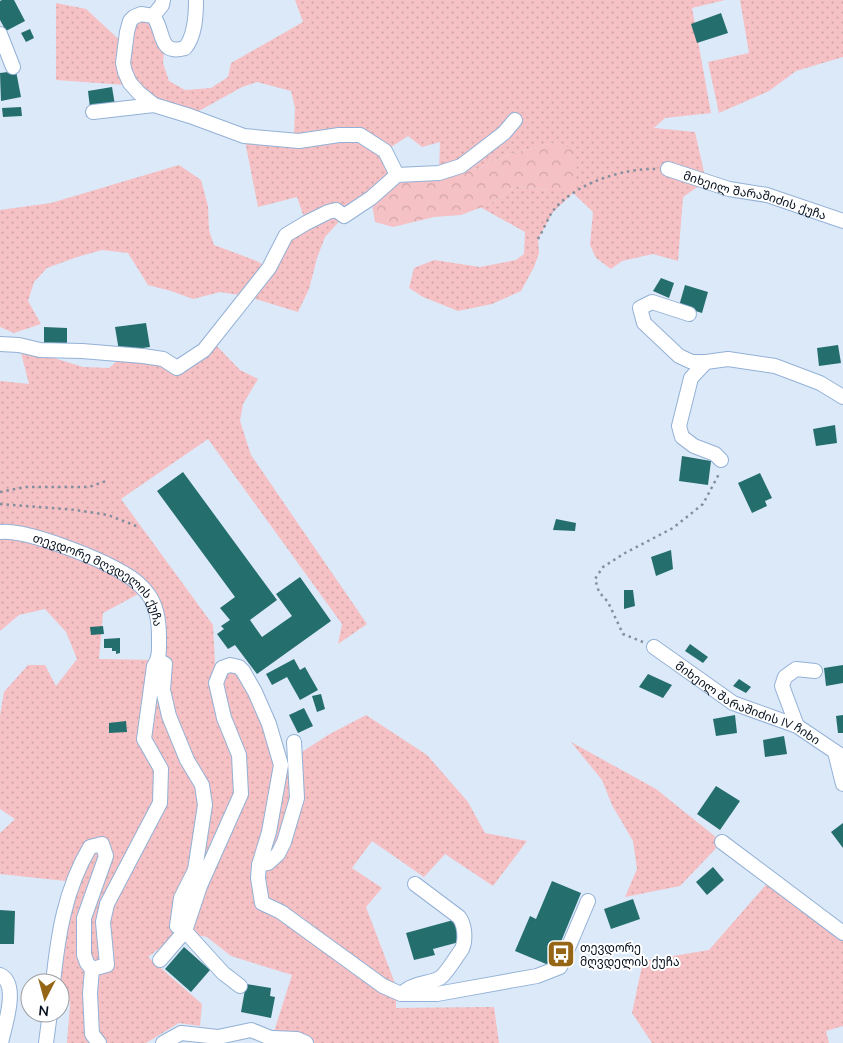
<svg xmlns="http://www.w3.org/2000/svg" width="843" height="1043" viewBox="0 0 843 1043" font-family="Mulish,'Noto Sans Georgian',sans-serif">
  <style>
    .grass { fill: url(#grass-dots); fill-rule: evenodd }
    .forest { fill: url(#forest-crowns) }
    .building { fill: #256e6e }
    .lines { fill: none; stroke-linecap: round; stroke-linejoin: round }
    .minor-casing { stroke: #93b1d6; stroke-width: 16 }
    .path { stroke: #838f9e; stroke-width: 2.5; stroke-dasharray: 2.5 4; stroke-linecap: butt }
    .minor { stroke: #fff; stroke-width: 14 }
    .labels { text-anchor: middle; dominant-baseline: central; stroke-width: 4; stroke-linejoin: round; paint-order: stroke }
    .street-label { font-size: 12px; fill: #050f1c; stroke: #fff }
    .poi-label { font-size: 12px; fill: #050f1c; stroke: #fff; text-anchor: start }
  </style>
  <defs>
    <pattern id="grass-dots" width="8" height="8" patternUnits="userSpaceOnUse" patternTransform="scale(1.25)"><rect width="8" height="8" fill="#f5c1c4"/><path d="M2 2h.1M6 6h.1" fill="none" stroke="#d1a5a8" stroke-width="1.8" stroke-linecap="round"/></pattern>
    <pattern id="forest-crowns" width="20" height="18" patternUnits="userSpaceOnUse" patternTransform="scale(1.25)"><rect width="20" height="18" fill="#f5c1c4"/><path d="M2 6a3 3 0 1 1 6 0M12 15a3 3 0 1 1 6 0" fill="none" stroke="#d1a5a8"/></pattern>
  </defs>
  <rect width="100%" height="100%" fill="#dce9f9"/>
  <g class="grass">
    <path d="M295 0H725L692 8 711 113 665 118 654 128 695 132 706 181 683 197 678 261 653 254 622 261 611 269 596 258 590 245 593 212 573 193 553 212 538 239 539 253 534 267 521 291 492 304 458 311 423 297 409 288 414 268 434 260 480 267 516 260 524 254 525 232 480 207 490 204 517 186 548 190 553 143 510 154 478 169 461 166 439 173 440 142 422 147 408 136 385 151 397 175 344 216 325 237 317 258 309 289 298 312 246 296 220 292 193 299 171 291 148 285 128 253 102 250 77 257 47 268 34 282 28 301 41 324 14 333 0 327V210L51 203 179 165 201 180 208 206 209 230 214 245 257 261 268 268 286 235 306 223 297 197 258 207 244 136 299 141 294 133 295 108 291 91 257 82 242 87 190 116 126 85 56 80V3L86 9 126 46 138 19H149L164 51 163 63 169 81 185 90 211 88 228 77 231 63 303 22Z"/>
    <path d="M740 0H843V57L796 71 769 91 719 113 708 62 749 53Z"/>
    <path d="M211 340 240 370 258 379 243 404 240 421 251 455 367 624 338 644 342 624 208 439 121 499 213 625 216 681 218 676 239 667 282 765 328 735 366 715 427 755 468 802 485 833 527 841 493 886 445 854 424 877 372 841 352 868 382 888 366 907 396 986V1008L494 1007 499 1043H306L272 1038 292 975 231 956 207 937 191 934 177 935 148 957 202 1004 200 1026 179 1023 146 1043H67L70 1005 68 989 53 975 75 882 0 874V833L15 819 0 809V716L4 692 28 665H45L56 686 77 659 66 632 45 609 19 615 0 631V381L29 384 19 345 40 350 57 359 83 367 109 368 124 355 178 368ZM144 591 161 626 158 660 99 659 103 613Z"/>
    <path d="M571 742 656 789 722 842 680 886 625 897 637 869 633 841 612 805 602 780Z"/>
    <path d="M770 880 843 933V1026L826 1031 829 1043H652L632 1013 643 961 709 950Z"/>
  </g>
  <path class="forest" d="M553 143 572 148 577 165 573 193 517 186 490 204 461 215 434 217 393 227 375 222 371 198 397 175 461 166 478 169 510 154Z"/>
  <g class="building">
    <path d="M2 0H14L25 21 6 31 0 20V1Z"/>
    <path d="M721 13 728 33 697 43 691 24Z"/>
    <path d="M30 29 34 38 26 42 21 33Z"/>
    <path d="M16 71 21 97 1 101 0 73Z"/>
    <path d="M112 87 115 105 90 108 88 91Z"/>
    <path d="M21 107 22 116 3 117 2 108Z"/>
    <path d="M661 278 674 283 669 298 653 291Z"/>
    <path d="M685 285 708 292 702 313 679 306Z"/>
    <path d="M146 323 150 347 119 351 115 327Z"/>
    <path d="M44 327 67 328V345L44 344Z"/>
    <path d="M838 345 841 363 819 366 817 348Z"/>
    <path d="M835 425 837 443 816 446 813 429Z"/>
    <path d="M682 456 711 461 708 485 679 481Z"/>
    <path d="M183 472 277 600 250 620 262 637 292 616 276 594 300 577 331 621 257 674 235 645 228 649 217 634 224 629 221 626 230 620 220 608 235 597 157 491Z"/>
    <path d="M760 473 772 498 765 501 767 506 752 513 738 483Z"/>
    <path d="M556 519 576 523 575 531 553 530Z"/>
    <path d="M671 550 673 569 656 576 651 557Z"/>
    <path d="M624 590H633L635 606 624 609Z"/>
    <path d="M103 626 104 634 91 635 90 627Z"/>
    <path d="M120 638V653L116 654V651H112V648H104V639Z"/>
    <path d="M690 644 708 657 703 663 685 651Z"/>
    <path d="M294 659 300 670 305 667 318 690 300 700 287 677 272 685 266 674Z"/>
    <path d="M843 665V683L826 686 824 668Z"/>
    <path d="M648 674 672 685 663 698 639 687Z"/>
    <path d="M739 679 751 687 746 693 733 686Z"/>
    <path d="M321 694 325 709 317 712 312 696Z"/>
    <path d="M304 708 313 726 298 733 289 715Z"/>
    <path d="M735 715 737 733 716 736 713 719Z"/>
    <path d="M843 715V733H838L836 716Z"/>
    <path d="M126 721 127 732 109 733V723Z"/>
    <path d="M784 736 787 754 765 757 763 740Z"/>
    <path d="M716 786 740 801 720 830 697 814Z"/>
    <path d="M843 823V848L831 832Z"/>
    <path d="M713 867 724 880 707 895 696 882Z"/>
    <path d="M552 881 581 893 551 966 515 951 530 916 536 919Z"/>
    <path d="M633 899 640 919 611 929 604 909Z"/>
    <path d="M0 910 15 911 14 944H0Z"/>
    <path d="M457 919 463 941 433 949 435 955 414 960 406 933Z"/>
    <path d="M184 947 210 970 191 992 165 969Z"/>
    <path d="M246 984 271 988 270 996 275 997 271 1018 241 1012Z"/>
  </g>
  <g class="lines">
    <g class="minor-casing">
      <g id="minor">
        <path d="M196 0C196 16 195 36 185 48 157 56 165 30 153 16L141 14 134 17 130 21 127 32 123 63 125 72 130 83 139 93 154 105 190 116 244 136 299 141 339 135H360L385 151 397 175"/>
        <path d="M153 16 162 5 163 0"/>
        <path d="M0 34 13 67"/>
        <path d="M93 112 154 105"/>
        <path id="s1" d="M668 169 729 189 767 195 843 221"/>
        <path d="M689 314 652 302 640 308 644 323 679 356 692 362H706"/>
        <path d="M0 344 19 345 40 350 82 351 143 356 163 359 177 368 204 350 269 268 286 235 306 223 328 212 336 210 344 216 371 198 397 175 439 173 461 166 504 133 515 120"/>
        <path d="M721 460 715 454 694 446 682 437 679 426 691 378 706 362 728 359 775 366 820 383 843 397"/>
        <path id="s2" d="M0 532C27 529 101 559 125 574 133 578 143 587 148 594 157 606 159 623 159 637 159 648 160 658 154 666L144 739 161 769 160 803 107 904 103 922 107 965 92 969 87 963 84 955V918L106 856 102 844 90 847C65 889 58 935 53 983"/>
        <path id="s3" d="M654 647 733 703 797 726 843 757"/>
        <path d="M158 660 165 664 163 690 169 716 187 760 202 785 205 805 195 870 181 898 177 926 185 931 200 886 241 794 239 755 224 718 216 683 222 668 230 665 239 667 243 671 255 692 269 724 281 765 269 832 259 865 258 878 262 903 281 912 383 986 401 994H437L537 976 560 967 588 901"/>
        <path d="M797 726 782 686 785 677 796 669 815 671"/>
        <path d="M835 752 843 784"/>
        <path d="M722 842 843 933"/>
        <path d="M259 865 268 863 278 854 284 842 297 798 294 742"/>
        <path d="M160 960 185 931 223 973 240 986"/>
        <path d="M92 969 90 993 92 1034 99 1043"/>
        <path d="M0 975C20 984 4 1027 1 1043"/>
        <path d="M404 992C411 984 432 983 440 978 447 973 456 957 462 949 466 940 465 925 459 917L415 884"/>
        <path d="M273 1038 297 1039 306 1043"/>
        <path d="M46 1043 50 1013"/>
        <path d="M163 1043 181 1033 218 1037 251 1030 283 1043"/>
      </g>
    </g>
    <g class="path">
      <path d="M538 239C543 231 547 220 552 212 573 184 623 168 656 169"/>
      <path d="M0 492 26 487H89L106 481"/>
      <path d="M0 504 76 510 108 515 139 527"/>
      <path d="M643 642 623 634 608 602 599 592 595 579 603 567 625 553 673 528 703 504 720 472"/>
    </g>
    <use href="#minor" class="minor"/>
  </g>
  <defs>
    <g id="bus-square" transform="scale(1.4375)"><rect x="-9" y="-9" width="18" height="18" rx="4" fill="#966617" stroke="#fff"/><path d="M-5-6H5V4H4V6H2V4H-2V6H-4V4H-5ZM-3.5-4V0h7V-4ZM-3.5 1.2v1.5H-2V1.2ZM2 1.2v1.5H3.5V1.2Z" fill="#fff"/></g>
  </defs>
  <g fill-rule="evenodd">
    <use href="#bus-square" x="561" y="954"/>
  </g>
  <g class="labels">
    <g class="street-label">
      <text stroke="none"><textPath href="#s1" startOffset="91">მიხეილ შარაშიძის ქუჩა</textPath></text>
      <text stroke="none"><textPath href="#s2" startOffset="116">თევდორე მღვდელის ქუჩა</textPath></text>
      <text stroke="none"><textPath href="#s3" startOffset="110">მიხეილ შარაშიძის IV ჩიხი</textPath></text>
    </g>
    <g class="poi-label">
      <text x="580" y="947">თევდორე<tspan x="580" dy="14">მღვდელის ქუჩა</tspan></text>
    </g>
  </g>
  <g transform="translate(45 998) rotate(186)"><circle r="24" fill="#ffffff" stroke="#9b9fa4"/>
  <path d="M0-4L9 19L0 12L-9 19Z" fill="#966617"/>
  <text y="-8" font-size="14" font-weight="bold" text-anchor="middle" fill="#050f1c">N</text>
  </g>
</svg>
